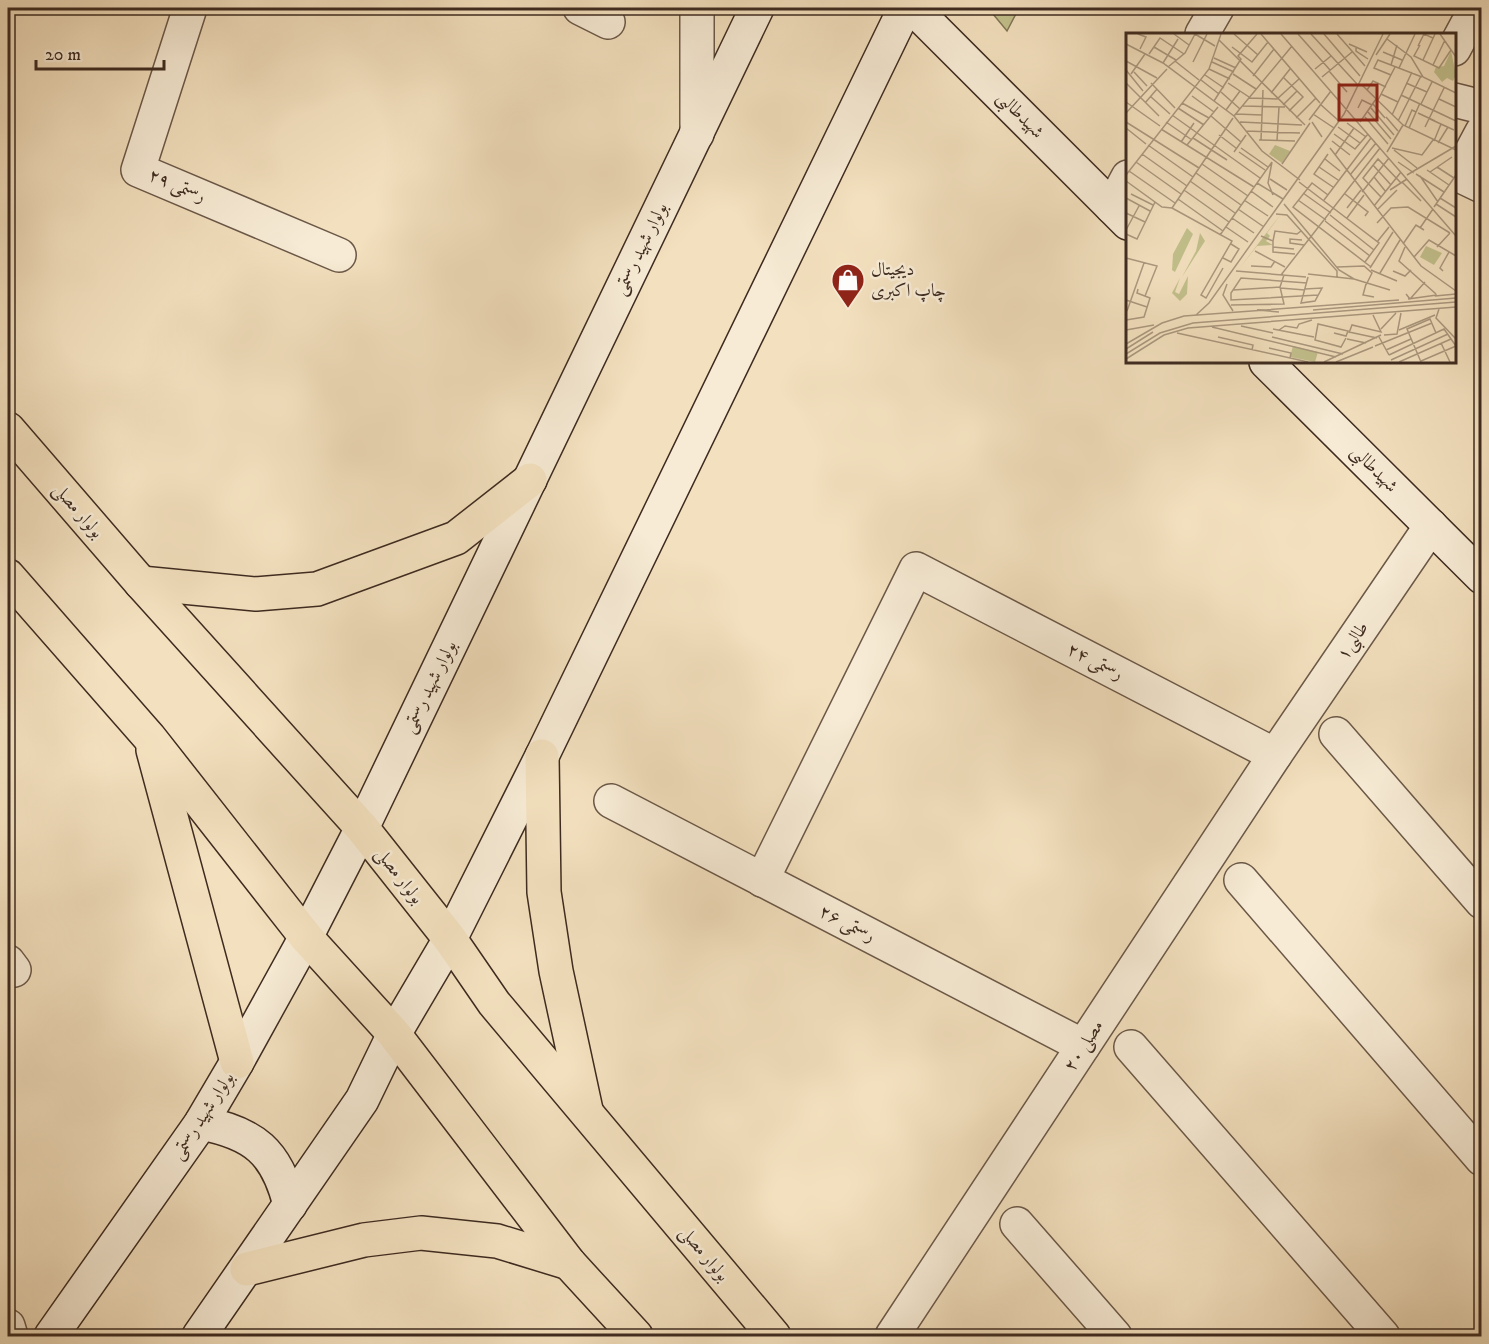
<svg xmlns="http://www.w3.org/2000/svg" width="1489" height="1344" viewBox="0 0 1489 1344" font-family="'IM FELL DW Pica',Amiri,serif">
  <style>
    .green { fill: #c2c08c; stroke: #807656; stroke-width: 1.5 }
    .lines { fill: none; stroke-linecap: round; stroke-linejoin: round }
    .street-casing { stroke: #6b5848; stroke-width: 36 }
    .secondary-casing { stroke: #3e2b20; stroke-width: 36 }
    .primary-casing { stroke: #3e2b20; stroke-width: 36 }
    .street { stroke: #f7ebd5; stroke-width: 33 }
    .secondary { stroke: #f7ebd5; stroke-width: 33 }
    .primary { stroke: #f3e0be; stroke-width: 33 }
    .labels { text-anchor: middle; dominant-baseline: central; stroke-width: 5; stroke-linejoin: round; paint-order: stroke }
    .street-label { font-size: 18px; fill: #3e2b20; stroke: #f7ebd5 }
    .poi-label { font-size: 18px; fill: #3e2b20; stroke: #f7ebd5; text-anchor: start }
    .inset-road { fill: none; stroke: #ab987f; stroke-width: 1.5 }
    .view { fill: #8f2418; fill-opacity: 0.15; stroke: #8f2418; stroke-width: 3 }
    .inset-edge { fill: none; stroke: #3e2b20; stroke-width: 3 }
  </style>
  <rect width="100%" height="100%" fill="#f3e0be"/>
  <filter id="stains"><feTurbulence type="fractalNoise" baseFrequency=".00333" numOctaves="4"/><feColorMatrix values="0 0 0 0 .2 0 0 0 0 .09 0 0 0 0 .02 0 0 0 .5 -.17"/></filter>
  <radialGradient id="worn" r=".72"><stop offset=".6" stop-color="#630" stop-opacity="0"/><stop offset="1" stop-color="#630" stop-opacity=".3"/></radialGradient>
  <path class="green" d="M988 8H1019L1007 31Z"/>
  <g class="lines">
    <g class="street-casing">
      <g id="street">
        <path d="M190 8 138 170 339 255"/>
        <path d="M580 8 608 22"/>
        <path d="M697 8V134"/>
        <path d="M1202 34 1217 8"/>
        <path d="M1454 49 1476 8"/>
        <path d="M1454 100 1482 107"/>
        <path d="M1482 132 1459 175 1482 186"/>
        <path d="M1112 207 1128 177"/>
        <path d="M1336 734 1482 902"/>
        <path d="M611 801 1083 1046"/>
        <path d="M762 880 916 569 1275 755"/>
        <path d="M1241 880 1482 1159"/>
        <path d="M8 962 14 970"/>
        <path d="M1131 1047 1383 1336"/>
        <path d="M1017 1224 1115 1336"/>
        <path d="M8 1326 11 1336"/>
        <path d="M892 1336 1275 755 1431 526"/>
      </g>
    </g>
    <g class="secondary-casing">
      <g id="secondary">
        <path d="M913 8 1128 223"/>
        <path d="M1266 362 1482 577"/>
        <path d="M201 1123C254 1133 277 1152 290 1205"/>
        <path d="M51 1336 201 1123 237 1062 306 937 362 828 757 8"/>
        <path d="M199 1336 362 1100 394 1034 450 939 542 756 905 8"/>
      </g>
    </g>
    <g class="primary-casing">
      <g id="primary">
        <path d="M8 429 141 583 362 828 450 939 494 1003 774 1336"/>
        <path d="M8 576 149 737 306 937 394 1034 569 1263 636 1336"/>
        <path d="M141 583 256 594 317 589 456 538 530 480"/>
        <path d="M153 750 237 1062"/>
        <path d="M542 756 544 892 556 971 586 1110"/>
        <path d="M247 1269 364 1240 421 1233 497 1241 569 1263"/>
      </g>
    </g>
    <use href="#street" class="street"/>
    <use href="#secondary" class="secondary"/>
    <use href="#primary" class="primary"/>
  </g>
  <defs>
    <g id="shop-pin" transform="scale(1.725)"><path d="M0 17L-7.5 6A9.5 9.5 0 1 1 7.5 6Z" fill="#8f2418" stroke="#f7ebd5"/><path d="M-5-2.5h2.3a2.7 3.5 0 0 1 5.4 0H5L5.5 6h-11ZM-1.5-2.5h3a1.5 2.3 0 0 0-3 0Z" fill="#fff"/></g>
  </defs>
  <g fill-rule="evenodd">
    <use href="#shop-pin" x="848" y="280"/>
  </g>
  <g class="labels">
    <g class="street-label">
      <text transform="translate(1020 115) rotate(45)">شهیدطالبی</text>
      <text transform="translate(177 186) rotate(23)">رستمی ۲۹</text>
      <text transform="translate(641 249) rotate(-64)">بولوار شهید رستمی</text>
      <text transform="translate(1374 469) rotate(45)">شهیدطالبی</text>
      <text transform="translate(78 511) rotate(49)">بولوار مصلی</text>
      <text transform="translate(1353 641) rotate(-56)">طالبی۱</text>
      <text transform="translate(1095 662) rotate(27)">رستمی ۲۴</text>
      <text transform="translate(430 687) rotate(-64)">بولوار شهید رستمی</text>
      <text transform="translate(399 876) rotate(52)">بولوار مصلی</text>
      <text transform="translate(847 924) rotate(27)">رستمی ۲۶</text>
      <text transform="translate(1084 1046) rotate(-57)">مصلی ۲۰</text>
      <text transform="translate(203 1116) rotate(-57)">بولوار شهید رستمی</text>
      <text transform="translate(704 1254) rotate(50)">بولوار مصلی</text>
    </g>
    <g class="poi-label">
      <text x="871" y="270">دیجیتال<tspan x="871" dy="21">چاپ اکبری</tspan></text>
    </g>
  </g>
  <g transform="translate(1126 33)">
    <rect width="330" height="330" fill="#f3e0be"/>
    <path d="M325 18 330 42 327 48 321 45 316 49 308 39 310 34 318 33ZM149 112 164 118 156 130 143 121ZM155 181 141 200 144 203 140 208 147 212 131 213 112 237ZM61 195 67 201 49 239 46 237 47 221ZM74 200 79 208 56 244 70 218ZM300 213 316 220 308 232 294 224ZM62 243 61 261 54 268 46 260 54 245 49 259 53 261ZM167 313 192 319 189 329 164 324Z" fill="#c2c08c"/>
    <path class="inset-road" d="M12 1 20 4 14 16M48 1 63 12M69 1 89 13M108 1 132 22M135 1 194 70M155 1 330 203M172 1 204 37M185 1 231 51M198 1 234 43M211 1 239 33M314 1 330 24M261 6 285 24 297 44 330 60M93 7 179 92M0 11 37 30 108 83 136 118 174 147M223 11 241 19M294 12 288 23 313 35 325 17M292 13 298 1 307 5M28 14 50 27M106 14 126 29 142 9M230 14V18L242 26M257 19 276 27M23 21 34 5 58 21M250 22 264 1M88 25 110 35M297 27 309 1M0 28 31 45M49 28 73 47M67 29 81 1M86 29 108 39M37 30 52 6M265 32 271 12M307 32 319 7M42 34 59 20 69 1M273 35 289 1M83 36 104 46M189 36 205 23M0 37 17 58M203 38 221 59M8 39 21 53M5 41 19 21M107 41 130 56M79 42 98 55M265 42 248 35 252 27 296 44M127 43 148 16M157 44 177 64 163 78M196 44 226 19M75 47 93 61M0 50 33 83M25 50 49 75M102 50 123 64M280 50 301 59M236 52 277 92 330 117M241 57 247 48 260 54M95 59 114 76M145 60 164 36M255 61 272 69M275 62 330 88M24 63 44 81M66 63 88 79M123 65 151 66 173 46M313 66 330 74M252 67 269 34M88 68 115 26 112 23 131 1M0 69 34 93M19 70 31 56M56 70 83 85M194 71 213 88M247 71 259 85M295 71 306 49M157 72 171 58M117 73 159 74M52 75 78 92M232 75 236 67 246 72M245 75 268 102M100 77 114 58M242 79 265 106M0 80 41 36M292 80 309 88M110 81 136 82M187 81 208 95M46 82 134 145M266 82 286 39M85 83 115 109M108 83 166 13M239 84 262 111M260 84 272 98M170 85 190 65M304 86 328 97M183 87 205 58M272 88 295 43M0 89 73 135M40 89 66 107M114 89 176 92M186 89 196 104M234 89 250 66M221 90 240 104M279 93 286 77 290 79M212 94 234 110M299 94 318 55M0 95 20 111M283 95 294 70M35 96 128 154M120 98 174 100M208 101 229 116 242 101M93 102 110 115M67 105 101 127M133 107 169 108M135 107 137 57M151 108 153 74M206 108 224 122M308 108 315 91M55 109 68 90M312 110 322 94M22 112 67 144M61 112 92 74M115 115 142 134M204 115 295 233 330 258M266 115 296 122 307 107M268 117 291 135M108 119 120 102M113 119 139 137M261 119 277 92M16 121 61 153M202 121 188 141 207 154M209 122 228 95M199 126 214 138M10 129 55 161M146 129 142 150 147 162M272 129 288 140M76 131 122 163M156 131 184 90M247 132 265 152M193 134 212 147M311 134 328 145M301 137 323 152M3 138 49 170M304 139 326 124M70 140 115 172M290 141 318 159M0 142 83 36 95 1M224 142 250 110M281 142 330 113M294 143 312 169M248 144 260 159M144 146 161 157M0 148 36 174 46 175M64 148 109 180M173 149 253 210 239 229M276 149 295 168M131 150 157 166M58 157 103 189M264 157 281 146M125 158 147 174M236 159 263 125M177 160 205 180M5 161 27 172M219 161 242 179 239 183M202 162 186 150 167 174 245 234M255 164 237 145 252 126 275 150M0 165 24 178M314 165 330 175M52 166 97 198M118 167 142 183M172 167 200 187M198 167 245 105M158 171 213 237 228 246M310 171 330 184M248 173 275 139M308 174 330 142M46 175 106 208 75 262 80 265 97 235M46 175 107 85M221 175 235 157M112 176 138 194M251 177 271 157M0 180 19 189M150 181 161 182 211 238V245M204 182 248 217M106 185 128 200M221 185 238 162M199 188 244 223M251 190 265 175 282 174 324 200M100 194 122 209M294 195 307 176M0 197 13 173M0 201 11 206 29 169M94 202 146 129M135 203 147 208 149 198 171 201 175 198M176 207 164 206V210L178 212M147 208V219L169 221M251 209 263 194M277 211 290 192 298 197M147 214 168 216M279 214 273 228 310 261M311 214 324 200M129 218 159 234M288 224 303 207 330 223M0 225 31 233 19 263M97 225 105 229 113 216 105 211M125 233 145 234 149 228M211 234 238 233 246 240 240 252M244 235 267 199M245 237 271 248M110 238 180 244M267 238 279 243 285 237M317 238 314 235 323 219M254 240 274 207M182 241 228 246 264 257M155 242 254 115M181 250 115 245 105 260V267L192 262M101 251 97 262 107 278M240 251 237 262 248 264M154 255 179 257M179 256 196 255 189 268 175 270 182 244M107 257 154 254M280 261 284 266 299 249M309 263 330 261M282 266 311 262M0 267 21 274M105 272 158 271 154 254 158 242M313 276 310 285 330 306M131 277 153 279M187 277 330 265M1 278 18 230M70 282 83 270 218 81 257 1M0 287 18 284 24 265 11 260 12 256M115 293 147 300M86 294 210 324M147 296 188 304M255 296 270 280M0 297 28 292M153 297 159 293 171 295 173 291 186 287M273 297 309 282M223 299 251 305M51 300 182 329M208 300 220 303 222 298 192 291 189 307 215 314 220 305M223 300 226 292 255 299 247 282M258 302 271 301 275 280M92 304 127 312 126 317M146 304 217 321M253 304 263 322M221 306 240 310M315 310 324 329M0 311 36 290 58 283 273 267M249 313 306 290M143 315 165 320 164 325M0 316 27 299M260 317 285 306M0 321 34 300 67 290 330 269M263 322 318 296 330 313M0 326 38 302 62 295 330 274M265 327 322 301M295 328 330 313M198 329 255 302M210 329 247 314M273 329 325 306M295 329 281 296 304 286 310 300"/>
    <path class="view" d="M213 52H251V87H213Z"/>
    <rect width="330" height="330" class="inset-edge"/>
  </g>
  <rect width="1489" height="1344" fill="none" stroke="#f3e0be" stroke-width="30"/>
  <rect x="9" y="9" width="1471" height="1326" fill="none" stroke="#3e2b20" stroke-width="3"/>
  <rect x="15" y="15" width="1459" height="1314" fill="none" stroke="#3e2b20" stroke-width="1.5"/>
  <path d="M36 60v9h128v-9" fill="none" stroke="#3e2b20" stroke-width="3"/>
  <text x="45" y="60" font-size="18" fill="#3e2b20" stroke="#f7ebd5" stroke-width="4.5" paint-order="stroke">20 m</text>
  <rect width="100%" height="100%" filter="url(#stains)"/>
  <rect width="100%" height="100%" fill="url(#worn)"/>
</svg>
